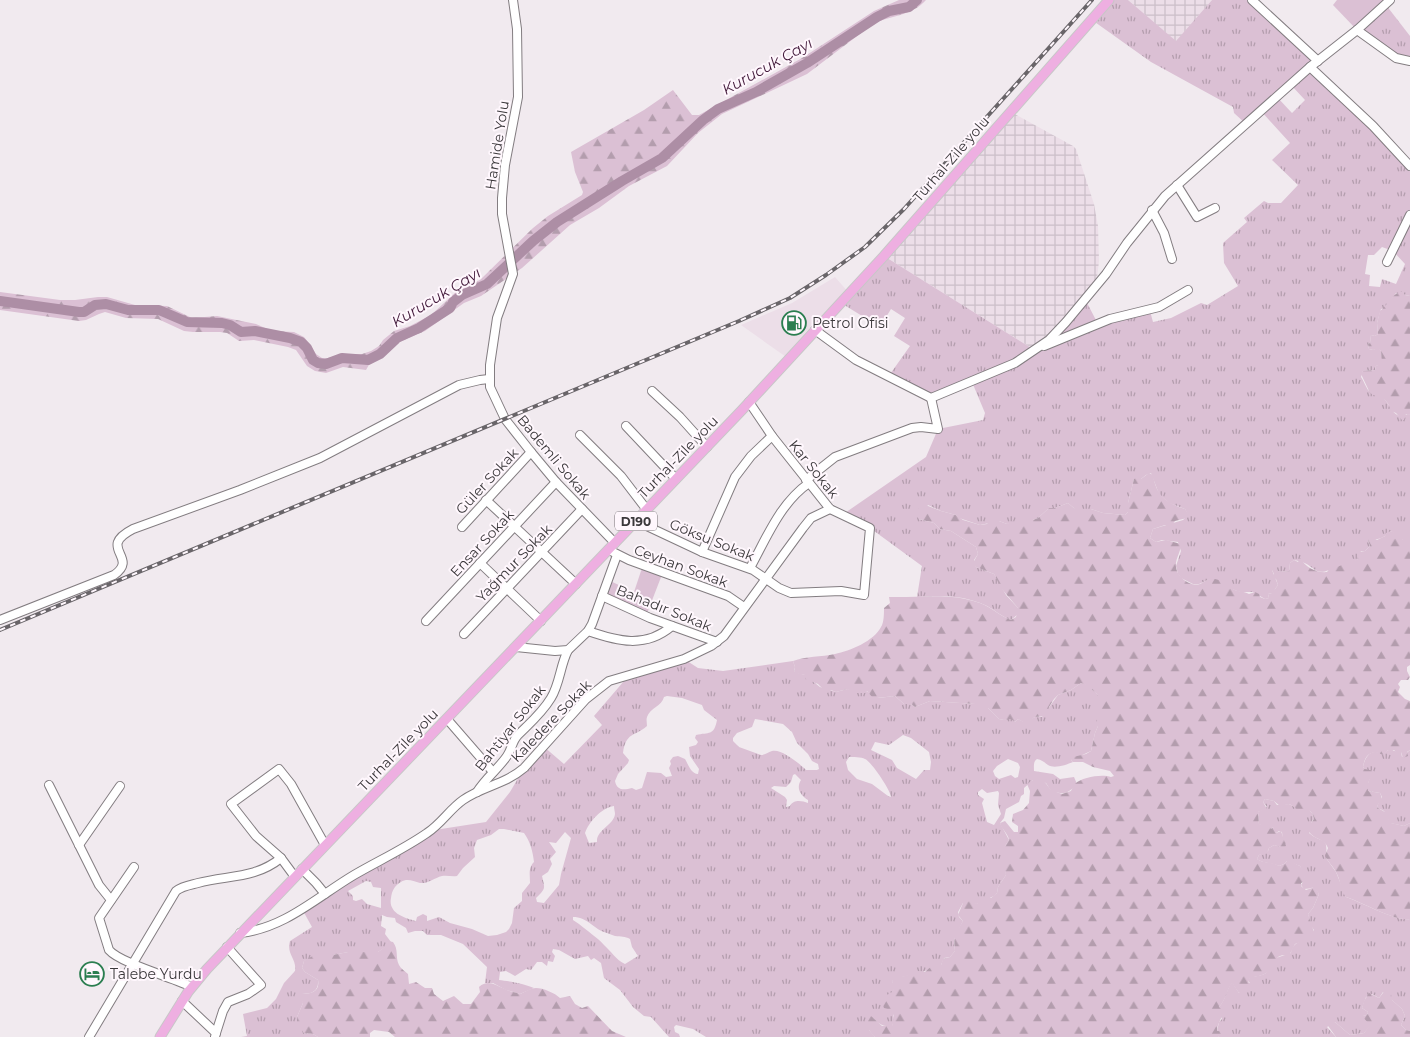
<svg xmlns="http://www.w3.org/2000/svg" width="1410" height="1037" viewBox="0 0 1410 1037" font-family="Montserrat,sans-serif">
  <style>
    .built { fill: #ecdee8 }
    .industrial { fill: url(#industrial-grid) }
    .grass { fill: url(#grass-tufts); fill-rule: evenodd }
    .forest { fill: url(#forest-firs) }
    .park { fill: #dbc0d4 }
    .lines { fill: none; stroke-linecap: round; stroke-linejoin: round }
    .river { stroke: #ad8ea5; stroke-width: 10 }
    .minor-casing { stroke: #837d81; stroke-width: 10 }
    .major-casing { stroke: #c8c7c8; stroke-width: 11 }
    .minor { stroke: #fff; stroke-width: 8 }
    .major { stroke: #eeafe1; stroke-width: 9 }
    .rail-casing { stroke: #696569; stroke-width: 4 }
    .rail { stroke: #fff7fd; stroke-width: 2; stroke-dasharray: 5.5; stroke-linecap: butt }
    .labels { text-anchor: middle; dominant-baseline: central; stroke-width: 4; stroke-linejoin: round; paint-order: stroke }
    .shield { fill: #fff7fd; stroke: #767175; stroke-width: 1 }
    .shield-label { font-size: 12px; font-weight: bold; fill: #3b383b }
    .street-label { font-size: 14px; fill: #3b383b; stroke: #fff7fd }
    .poi-label { font-size: 14px; fill: #3b383b; stroke: #fff7fd; text-anchor: start }
    .water-label { font-size: 15px; font-style: italic; fill: #42193a; stroke: #fff7fd }
  </style>
  <defs>
    <pattern id="industrial-grid" width="8" height="8" patternUnits="userSpaceOnUse" patternTransform="scale(1.25)"><rect width="8" height="8" fill="#ecdee8"/><path d="M0 4h8M4 0v8" fill="none" stroke="#cbbfc8"/></pattern>
    <pattern id="grass-tufts" width="24" height="20" patternUnits="userSpaceOnUse" patternTransform="scale(1.25)"><rect width="24" height="20" fill="#dbc0d4"/><path d="M3 7l-1-3M5 7V3M7 7l1-3M15 17l-1-3M17 17v-4M19 17l1-3" fill="none" stroke="#b39dad"/></pattern>
    <pattern id="forest-firs" width="22" height="20" patternUnits="userSpaceOnUse" patternTransform="scale(1.25)"><rect width="22" height="20" fill="#dbc0d4"/><path d="M5 1l3.5 6h-7zM16 11l3.5 6h-7z" fill="#b39dad"/></pattern>
  </defs>
  <rect width="100%" height="100%" fill="#f1eaef"/>
  <path class="built" d="M835 277 849 293 789 359 741 325 792 303Z"/>
  <g class="industrial">
    <path d="M1128 0H1212L1176 42Z"/>
    <path d="M1011 112 1073 146 1076 149 1094 204 1098 226 1099 261 1096 287 1036 351 884 256Z"/>
  </g>
  <g class="grass">
    <path d="M1109 0H1128L1176 41 1212 0H1252L1318 61 1311 67 1410 166V296L1396 293 1385 308 1381 309 1377 323 1378 334 1375 336 1371 335 1370 343 1368 344 1369 349 1373 350 1378 348 1381 351 1383 364 1376 366 1375 370 1363 371 1361 377C1364 381 1366 388 1369 391 1372 394 1379 395 1383 398 1393 407 1393 421 1408 414L1410 415V540H1403L1391 531C1384 538 1378 540 1368 540L1370 546 1365 551H1361L1357 560 1338 568H1331L1329 570C1315 576 1314 566 1302 562 1300 561 1297 561 1294 560L1290 563 1289 571 1280 572 1272 570 1278 585 1272 593 1268 594 1269 598 1265 599 1253 592H1240L1229 588 1214 579 1208 580 1199 584H1193L1181 578 1178 574 1176 566 1181 551 1178 542 1162 540 1156 542 1150 538 1153 529 1183 520 1188 515 1185 509 1169 503 1159 494 1151 473 1146 475 1141 479H1134L1128 503V512L1125 515 1103 513 1091 509H1075L1068 503 1055 508H1049L1038 518 1033 520 1007 524 999 521 980 525 959 518 956 515 941 511 928 505 919 519 934 523 940 529 951 531 976 547 978 554 974 560 976 567 994 574 1006 595 1018 608V614L1011 620C1002 617 995 610 987 606 964 595 941 595 917 597L922 566 870 528 842 515 926 457 938 429 983 420 985 413 972 382 931 398 888 377 910 346 894 336 905 318 891 309 880 327 841 303 884 256 1036 351 1085 299 1098 324 1150 311 1153 322 1171 318 1201 303 1207 305 1238 286 1224 263 1223 243 1247 222 1244 218 1264 201 1268 203H1281L1298 185 1272 160 1290 143 1261 111 1246 124 1234 113 1233 107 1151 62 1092 20ZM1291 85 1305 100 1292 113 1277 97ZM1382 247 1393 251 1405 264 1396 284 1382 279 1380 287 1369 286 1370 275 1365 274 1368 255H1374Z"/>
    <path d="M1386 5 1410 36V61L1405 60 1357 30Z"/>
    <path d="M684 659 698 668 723 671 793 661 795 667 794 672 805 675 820 687 836 692 847 689 866 691 878 698 895 696 904 704H911L915 707 930 701 976 704 988 708 999 719 1004 720 1011 718 1015 722 1018 719 1024 722 1035 717H1042L1058 695 1071 690 1081 683 1088 685 1098 695V726L1095 733 1091 751 1071 760 1073 762C1066 765 1054 769 1048 765 1044 762 1042 760 1037 759 1033 762 1034 766 1034 771L1053 774 1060 779 1074 777 1077 784C1067 794 1065 795 1051 791L1046 783 1033 780 1024 788V794L1021 796 1019 802 1006 809 1004 818 1000 823 1009 840 1005 846 1004 855 1006 875 998 887 997 893 994 896 977 904 963 903 958 912 959 917 963 921 954 939 955 951 950 957 944 958 941 965C934 965 930 969 923 972 913 976 902 975 892 981L895 988C887 999 894 1010 894 1021L892 1026C883 1027 879 1024 873 1018L869 1030 875 1037H706L693 1029 676 1025 674 1027 675 1032 679 1034 680 1037H669L651 1017 644 1016 633 1007 620 990 604 978 601 963 594 958 591 960 588 956 575 959 559 950 553 949 552 952 555 956 553 962 548 961 547 966 542 962H537L531 970 526 969 515 976 506 971 500 972 499 980C509 981 525 984 534 988L520 994 506 990 493 983H485L487 967 463 944 441 935H427L423 931H415L408 933 406 928 396 922 395 918 387 917 382 915 381 926 386 929 385 934 391 942H388L387 946 378 952H348L304 961 302 968 305 972 318 980C319 991 312 994 302 994L303 1003 297 1017 304 1033 313 1034 318 1037H241L247 1036 243 1014 267 1008 276 999 284 983 295 971C297 959 286 954 290 941L312 927 302 909 428 832 441 829 486 822 510 792 524 768 543 746 564 764 602 725 594 716 630 674ZM667 696 682 698 702 705 704 710 717 720C714 736 709 732 696 735L695 738 698 742 696 745 689 747 690 756 699 769 698 774C691 774 688 764 685 759L678 756 673 757 670 761 671 764 669 768 672 776 666 777 661 773 647 772 642 788 636 790 632 788C624 790 617 791 615 781L618 774 628 763 629 760 623 753C626 732 634 737 647 726 647 723 646 720 647 717 650 708 662 706 664 697ZM755 719 783 724 792 732 797 743 808 754 812 761 818 764 819 769 817 770H806C800 764 781 748 772 751 768 752 765 755 761 755L739 747 733 741V738L737 733 752 727ZM903 735 911 738 929 752 931 762 930 770H924L916 779 897 768 892 760 871 750 875 742 889 745ZM849 757C853 757 861 757 865 759 871 761 891 791 891 797L888 796 872 784 857 779 848 770 846 762ZM1008 759 1018 763 1020 767 1018 777 1015 778 1011 775 999 779 995 776 993 771 997 766ZM795 774 801 780C796 788 800 795 808 800V803C802 801 794 799 790 806L786 807 787 800 785 797 771 788 774 786 786 787 791 782 793 775ZM982 789 987 793 998 791 999 793 998 805 1001 814 994 825 987 822 982 803 984 799 978 795V792ZM614 806C614 809 615 812 615 814 614 825 596 830 597 842L589 843 585 833C589 822 601 808 614 806ZM499 829H504L524 833C530 841 533 852 534 862 528 868 530 875 530 883L522 893V901L514 908 512 923 509 929 506 932 497 935 488 936 472 929 450 923 439 917 427 921V916L423 914 417 917 416 921C404 918 388 913 391 898 392 891 394 886 401 882 407 878 413 881 420 883 428 884 434 878 442 876 447 875 452 877 457 876L463 868 475 857 474 848 477 840 491 835ZM565 832 571 838 561 874 559 885 544 903 537 902 536 898C546 888 545 889 542 876L548 872 552 864 550 859 556 852 549 842 556 843ZM366 881 371 882 373 887 381 888V908L367 904 362 899 356 901 353 900V896L348 891ZM573 917C587 917 593 928 604 932 608 933 611 935 615 936 621 937 625 936 630 939L632 947 638 956 625 964C616 960 611 951 604 945 597 937 587 931 579 924L573 920Z"/>
    <path d="M1388 750 1401 752 1402 757 1410 750V823L1404 826 1390 823 1384 811 1378 808 1377 806 1382 797 1380 793 1368 791V783L1371 775 1363 767C1364 761 1368 751 1376 752 1378 752 1381 754 1383 754Z"/>
    <path d="M1265 799 1274 801 1277 805 1289 804 1301 810H1309L1312 813 1314 819 1312 821 1309 833C1324 845 1328 835 1326 858L1336 872 1346 897C1361 902 1397 922 1410 919V1031L1406 1030 1401 1025 1405 1016 1402 1009 1383 992 1379 998 1372 994 1366 997 1362 1008 1368 1012 1367 1015 1363 1016 1371 1025 1364 1033 1350 1035 1335 1022 1327 1027 1336 1037H1218L1223 1031H1217L1219 1022 1222 1019 1219 1007C1226 999 1226 991 1232 982L1239 993 1250 983 1248 981 1250 977C1269 975 1267 973 1276 958L1291 953C1292 940 1309 941 1314 930L1311 926 1308 914 1313 908 1319 894C1312 884 1313 889 1304 889L1301 885 1305 879 1300 866 1287 861 1284 864 1279 866C1271 862 1264 864 1257 859L1259 855 1268 851 1269 848 1274 845 1282 847 1283 841 1282 832 1279 831 1276 833 1274 832 1273 827 1271 829 1259 824 1258 812 1267 807 1263 802Z"/>
  </g>
  <g class="forest">
    <path d="M899 0H926C912 16 891 15 873 24L807 74 722 114 698 133 667 166 629 186 599 208 570 225 522 268 481 296 464 303 425 331 399 342 389 349 383 357 370 363 366 370 343 367 326 373 315 371 307 366 296 350 288 347 254 340 239 341 227 333 220 332H193L184 331 158 319 126 318 105 312 99 314 86 320 79 321 0 310V292L60 300H75L98 297H107L135 305 167 306 192 318 217 316 256 324 272 331 294 332 304 337 309 343 316 354 322 358H328L342 354H362L371 351 379 346 383 340 394 331 410 326 431 315 457 291 480 280 533 228 548 216 582 195 583 192 575 172 571 152 644 110 673 90 692 115H699L802 58 874 11Z"/>
    <path d="M1401 291 1405 295 1410 296V415L1406 414 1404 420H1402L1396 413 1391 411C1387 396 1380 399 1370 393L1361 374 1363 371 1375 370 1376 366 1382 363 1381 351 1378 349 1373 350 1369 349 1368 344 1370 343 1371 335 1375 336 1378 334 1377 323 1380 311C1388 305 1391 295 1401 291Z"/>
    <path d="M1149 473 1153 475C1156 495 1166 503 1185 509L1189 515 1187 518 1175 521 1172 525H1165L1153 529 1150 538 1156 542 1166 540 1181 544C1181 552 1175 559 1176 567 1177 577 1190 587 1200 584 1205 582 1208 578 1215 579 1224 581 1224 584 1231 588 1237 592 1243 591 1249 594L1255 592 1259 594 1260 597 1265 599 1269 598 1268 594 1272 593V590L1275 589 1278 585 1276 579 1273 578 1274 574 1272 570 1273 568 1280 572 1289 571 1290 563 1294 560 1298 562 1300 558C1306 568 1317 573 1327 572L1330 568C1341 568 1347 560 1357 560L1359 552 1365 551 1370 546 1368 540 1370 536 1377 540 1385 536 1386 533 1391 531 1401 536 1403 540H1410V665L1407 667V671L1410 677 1408 680H1401L1398 684 1400 687 1398 692 1405 699 1410 701V750L1407 752 1408 756 1403 758 1401 752 1397 753 1394 750 1391 752 1388 750 1383 755C1372 749 1365 754 1363 767L1365 769 1374 771 1368 783V791L1380 793C1383 800 1381 800 1377 806L1378 808 1390 815 1388 818 1391 823 1404 826 1410 823V919C1396 922 1362 902 1346 897 1340 890 1341 882 1337 874 1334 867 1328 862 1325 856L1328 848C1324 838 1315 840 1309 832V826L1314 819C1311 805 1305 813 1297 809 1294 807 1292 805 1289 804L1280 806 1274 801 1265 799 1263 802 1267 809 1258 812 1259 824 1268 825 1271 829 1273 827 1276 833 1281 831 1286 846 1284 848 1274 845 1269 848 1267 853 1259 855 1257 859C1264 864 1272 861 1279 866L1284 864 1288 860 1300 866 1303 871 1306 881 1301 883V886L1306 890 1315 887 1319 894 1313 908 1308 914 1314 932 1306 940 1295 944 1289 956C1273 952 1277 965 1269 971 1263 976 1257 976 1250 978L1248 982 1254 986 1253 988 1239 993 1232 983C1226 991 1227 998 1219 1007L1223 1010C1223 1018 1217 1023 1217 1031H1223L1225 1033 1218 1037H875C869 1031 866 1027 867 1018L871 1016 882 1026H892L894 1016 891 1010 884 1008 882 1003V998L892 992 894 989 892 981 895 977 905 976 919 971 925 972C930 967 935 964 941 965L943 959 950 957 955 951 954 936 963 921 958 915 963 903 969 901 977 904 982 898H991L997 893 998 887 1006 875C1004 868 1003 857 1003 849L1009 840C1008 833 1002 830 1000 823L1005 821 1014 832H1018V826L1012 822 1013 814 1023 810 1029 803 1030 791 1027 784 1036 778C1045 780 1046 784 1051 790L1062 794 1071 791C1072 789 1073 786 1075 784 1082 777 1102 774 1111 777L1114 776 1110 771 1093 767 1083 762H1073L1071 760 1073 757 1086 754 1091 751 1095 733 1098 726 1096 721 1098 695 1088 686 1081 683 1071 690 1058 695 1054 699 1049 707 1047 716 1035 717 1027 722H1023L1018 719 1015 722 1011 719 1004 720 999 719 988 708H980L975 704 930 701 915 707 911 704H904L895 696 877 698 872 697 867 691 865 693H857L847 689 836 692 831 690 827 693 818 684 805 679V675L794 673 795 667 793 661C806 656 821 657 835 654 850 651 874 641 881 627 884 623 884 613 884 608L890 603 889 597C920 598 950 592 980 603 991 607 1000 616 1011 620L1016 617 1018 608 1001 588 994 574 976 567 973 563 978 554 976 547 951 531 940 529 934 523 919 519 916 515 917 510 923 504 941 511 956 515 963 520 980 525 987 524 992 517H995L999 521 1007 524 1016 520H1033L1038 518 1049 508H1055L1068 503 1075 509H1091L1103 513 1125 515 1128 512V503L1134 479 1137 478 1141 479Z"/>
    <path d="M388 941 393 942C399 950 395 957 399 965 401 969 405 971 408 974L409 984 416 982 425 988H432L434 994 443 1001 454 996 463 1004H471L480 992 479 987C488 979 495 985 505 989 510 992 515 992 520 994 525 992 531 988 536 988 543 988 555 993 560 998L570 996 575 1004 582 1008 588 1006 612 1031 626 1037H395L389 1032 374 1030 370 1033V1037H318L313 1034 304 1033 297 1024V1017L303 1003 300 997 302 994C312 994 320 991 318 980L305 972 302 968 304 961 316 954 333 955 348 952H378L386 946Z"/>
    <path d="M1386 989 1391 994 1392 1000 1402 1009 1405 1016 1401 1025 1406 1030 1410 1031V1037H1336L1326 1023 1335 1022 1350 1035 1364 1033 1370 1025 1362 1016 1367 1015 1368 1012 1362 1008 1364 1001 1369 993 1379 998Z"/>
  </g>
  <g class="park">
    <path d="M1337 0H1390L1357 30 1333 5Z"/>
    <path d="M643 565 663 572 646 616 602 596 608 580 634 592Z"/>
  </g>
  <g class="lines">
    <path class="river" d="M0 301 79 312H84L95 305 106 304 128 310H159L187 322 222 323 230 325 241 332 255 331 290 338 301 342 307 348 313 360 318 363 326 364 342 358 368 360 380 354 397 338 419 328 433 319 450 308 453 302 462 295 487 284 533 241 557 222 622 181 662 158 703 120 718 109 756 92 807 63 877 17 889 11 909 7 917 0"/>
    <g class="minor-casing">
      <g id="minor">
        <path d="M513 0 517 29 518 97 505 165 502 198V214L513 274 497 318 490 365V387L505 419 531 452 556 482 615 543"/>
        <path d="M1252 0 1318 61"/>
        <path d="M1357 30 1396 58 1410 61"/>
        <path d="M1310 67 1373 126 1410 166"/>
        <path d="M1177 185 1197 217 1215 208"/>
        <path d="M1152 210 1164 233 1172 259"/>
        <path d="M1387 262 1410 215"/>
        <path d="M815 330 856 360 931 398 1015 363 1049 340 1066 322 1106 274 1127 243 1165 196 1310 67 1357 30 1390 0"/>
        <path d="M1044 346 1110 319 1159 307 1188 290"/>
        <path d="M652 391 680 417 707 447"/>
        <path d="M626 426 676 479"/>
        <path d="M580 435 621 476 647 510"/>
        <path d="M806 480 835 457 912 428 921 427 938 429 931 398"/>
        <path d="M486 500 576 584"/>
        <path d="M636 521 702 552 753 570 779 588 791 593 841 591 864 595 870 528 830 509 772 436 749 402"/>
        <path d="M462 527 531 452"/>
        <path d="M613 552 629 560 728 596 744 607"/>
        <path d="M702 552 735 477 751 456 772 436"/>
        <path d="M480 563 541 621"/>
        <path d="M750 568C766 539 780 503 809 483"/>
        <path d="M602 596 650 618 717 642"/>
        <path d="M0 620 114 575C140 557 96 548 133 529L240 490 320 458 459 385 480 380 489 379"/>
        <path d="M426 621 556 482"/>
        <path d="M588 631C617 641 645 649 672 626"/>
        <path d="M464 634 582 509"/>
        <path d="M516 647 555 651 568 650 588 631 592 624 617 555"/>
        <path d="M447 719 493 772"/>
        <path d="M49 785 99 885 111 900"/>
        <path d="M477 792C486 778 498 769 507 756 512 749 512 741 518 735 530 723 542 713 551 698 560 683 560 666 568 650"/>
        <path d="M79 845 120 786"/>
        <path d="M134 867 99 918 109 950C120 963 174 978 192 987"/>
        <path d="M302 869 316 883 325 894"/>
        <path d="M295 877 281 858 256 836 231 804 279 769 291 784 325 845"/>
        <path d="M240 933C285 928 317 897 354 875 378 861 404 849 427 833 441 824 450 809 463 800 483 786 504 785 524 768L586 699 609 681 684 659 711 646 724 636 803 528 811 518 830 509"/>
        <path d="M182 1001 216 1033 215 1037"/>
        <path d="M216 1033 223 1011 228 1002 248 994 261 985 227 947"/>
        <path d="M89 1037 176 891C182 886 190 885 198 883 228 875 255 879 281 858"/>
      </g>
    </g>
    <g class="major-casing">
      <path id="major" d="M160 1037 188 992 207 969 742 410 884 256 1109 0"/>
    </g>
    <use href="#minor" class="minor"/>
    <use href="#major" class="major"/>
    <g class="rail-casing">
      <path id="rail" d="M0 630 739 321 790 298 826 275 865 247 904 209 1092 0"/>
    </g>
    <use href="#rail" class="rail"/>
  </g>
  <defs>
    <g id="fuel-ring" transform="scale(1.25)"><circle r="9.5" fill="#fff7fd" stroke="#2b7e50" stroke-width="1.5"/><path d="M-5.5-6h7V0h2V4h1.3V-2.5L3-4.5l.8-.8L6-3V5H2.5V1h-1V6h-7ZM-4.2-4.7v3.2H.2V-4.7Z" fill="#2b7e50"/></g>
    <g id="hotel-ring" transform="scale(1.25)"><circle r="9.5" fill="#fff7fd" stroke="#2b7e50" stroke-width="1.5"/><path d="M-6-4.5h1.5V1H6V5H4.5V3h-9V5H-6ZM-4 0a1.8 1.8 0 1 1 3.6 0ZM.5 0V-2.5h3Q6-2.5 6 0Z" fill="#2b7e50"/></g>
  </defs>
  <g fill-rule="evenodd">
    <use href="#fuel-ring" x="794" y="323"/>
    <use href="#hotel-ring" x="92" y="974"/>
  </g>
  <g class="labels">
    <rect class="shield" x="615" y="511.5" width="42" height="19" rx="4"/>
    <g class="shield-label">
      <text x="636" y="521">D190</text>
    </g>
    <g class="street-label">
      <text transform="translate(497 145) rotate(-81)">Hamide Yolu</text>
      <text transform="translate(951 159) rotate(-49)">Turhal-Zile yolu</text>
      <text transform="translate(554 457) rotate(50)">Bademli Sokak</text>
      <text transform="translate(678 457) rotate(-46)">Turhal-Zile yolu</text>
      <text transform="translate(814 469) rotate(51)">Kar Sokak</text>
      <text transform="translate(487 481) rotate(-47)">Güler Sokak</text>
      <text transform="translate(712 540) rotate(22)">Göksu Sokak</text>
      <text transform="translate(482 543) rotate(-47)">Ensar Sokak</text>
      <text transform="translate(514 563) rotate(-46)">Yağmur Sokak</text>
      <text transform="translate(681 566) rotate(20)">Ceyhan Sokak</text>
      <text transform="translate(664 608) rotate(22)">Bahadır Sokak</text>
      <text transform="translate(551 721) rotate(-46)">Kaledere Sokak</text>
      <text transform="translate(510 728) rotate(-52)">Bahtiyar Sokak</text>
      <text transform="translate(398 750) rotate(-46)">Turhal-Zile yolu</text>
    </g>
    <g class="poi-label">
      <text x="812" y="323">Petrol Ofisi</text>
      <text x="110" y="974">Talebe Yurdu</text>
    </g>
    <g class="water-label">
      <text transform="translate(767 66) rotate(-29)">Kurucuk Çayı</text>
      <text transform="translate(436 297) rotate(-31)">Kurucuk Çayı</text>
    </g>
  </g>
</svg>
